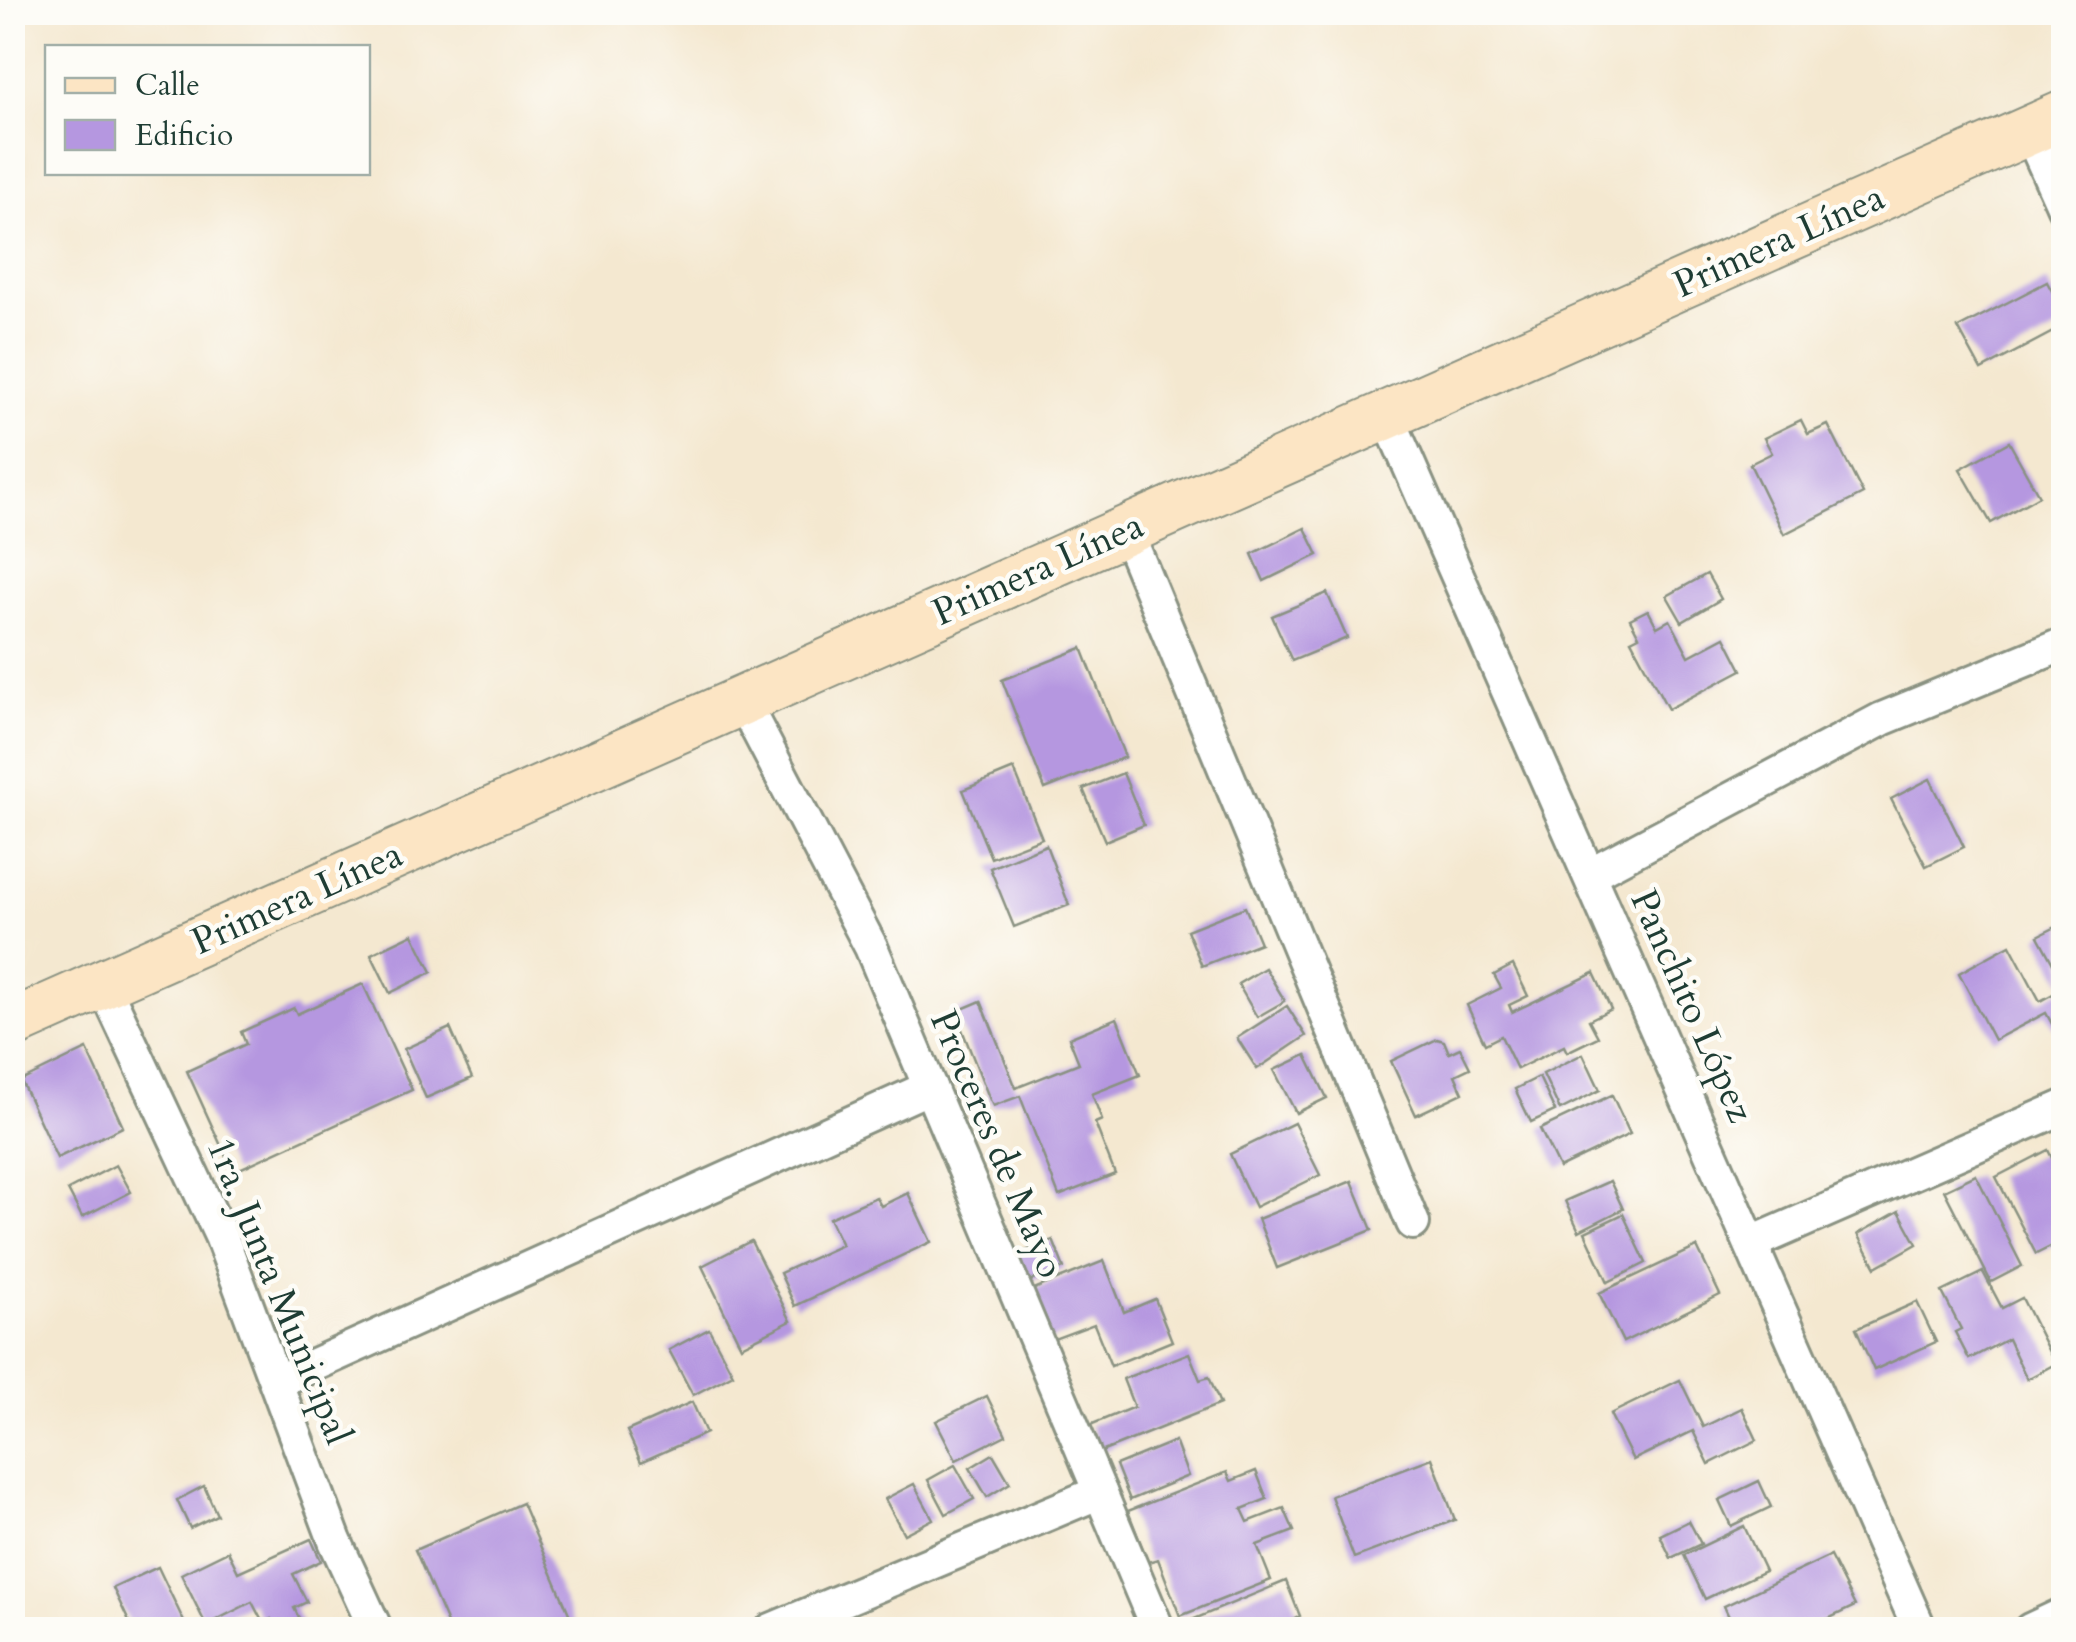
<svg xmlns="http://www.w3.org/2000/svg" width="2076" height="1642" viewBox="0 0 2076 1642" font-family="Cardo,serif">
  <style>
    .building { fill: #b597e0 }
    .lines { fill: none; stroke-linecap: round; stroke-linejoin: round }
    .street-casing { stroke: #8a9282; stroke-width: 38 }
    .secondary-casing { stroke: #8a9282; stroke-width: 52 }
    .street { stroke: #fff; stroke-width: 32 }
    .secondary { stroke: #fce5c4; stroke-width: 48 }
    .labels { text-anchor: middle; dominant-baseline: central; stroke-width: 9; stroke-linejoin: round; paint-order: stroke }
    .street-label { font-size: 38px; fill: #1f3d34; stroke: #fdfcf7 }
  </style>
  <rect width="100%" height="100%" fill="#fdfcf7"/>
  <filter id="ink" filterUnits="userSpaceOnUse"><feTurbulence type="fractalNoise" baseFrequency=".01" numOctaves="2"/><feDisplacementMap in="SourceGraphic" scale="20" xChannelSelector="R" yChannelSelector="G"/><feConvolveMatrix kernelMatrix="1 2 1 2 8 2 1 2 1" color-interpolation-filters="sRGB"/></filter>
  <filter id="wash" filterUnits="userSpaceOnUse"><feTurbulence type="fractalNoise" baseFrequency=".0048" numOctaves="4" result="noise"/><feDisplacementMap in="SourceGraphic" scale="40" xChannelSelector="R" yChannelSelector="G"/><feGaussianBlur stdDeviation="2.25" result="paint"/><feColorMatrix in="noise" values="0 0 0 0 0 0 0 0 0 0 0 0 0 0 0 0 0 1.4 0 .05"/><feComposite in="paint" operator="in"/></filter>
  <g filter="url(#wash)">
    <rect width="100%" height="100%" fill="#f4e8d0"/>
    <g id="blocks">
      <g class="building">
        <path d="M2047 282 2064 313V326L1981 370 1958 328Z"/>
        <path d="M1801 420 1808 434 1828 425 1863 494 1784 534 1750 464 1772 453 1764 438Z"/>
        <path d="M2009 442 2039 496 1991 523 1960 469Z"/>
        <path d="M1305 528 1318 555 1264 581 1252 554Z"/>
        <path d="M1707 574 1721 599 1682 622 1667 596Z"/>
        <path d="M1327 593 1347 638 1292 661 1272 616Z"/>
        <path d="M1648 610 1657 627 1670 620 1689 656 1725 637 1742 670 1668 709 1631 640 1639 636 1630 619Z"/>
        <path d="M1082 648 1125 757 1045 789 1002 680Z"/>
        <path d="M1014 769 1042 838 991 858 963 790Z"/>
        <path d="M1123 773 1144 825 1105 841 1083 789Z"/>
        <path d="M1930 779 1964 847 1926 866 1891 799Z"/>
        <path d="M1046 845 1069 905 1014 927 990 868Z"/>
        <path d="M1245 907 1260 943 1202 966 1187 930Z"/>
        <path d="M2064 923V984L2038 936Z"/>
        <path d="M413 934 432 972 390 993 371 954Z"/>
        <path d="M2010 945 2040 1001 2064 988V1046L2046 1013 1994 1040 1959 973Z"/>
        <path d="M1513 965 1528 996 1509 1005 1512 1012 1594 973 1611 1009 1589 1020 1598 1037 1567 1052 1564 1046 1517 1069 1501 1036 1485 1044 1467 1005 1501 988 1494 975Z"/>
        <path d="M1265 968 1285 1001 1257 1017 1238 984Z"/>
        <path d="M363 984 412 1090 233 1172 187 1071 246 1044 241 1032 294 1008 297 1014Z"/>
        <path d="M981 1001 1016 1088 1079 1063 1069 1038 1117 1018 1140 1075 1092 1094 1102 1120 1095 1123 1115 1174 1059 1196 1020 1096 993 1106 990 1100 955 1012Z"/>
        <path d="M1287 1006 1306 1036 1257 1069 1237 1038Z"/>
        <path d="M450 1028 472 1078 426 1098 404 1049Z"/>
        <path d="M1437 1039 1444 1041 1449 1053 1460 1048 1470 1068 1455 1075 1463 1093 1416 1115 1391 1061Z"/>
        <path d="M87 1049 123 1127 57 1158 21 1081Z"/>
        <path d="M1583 1054 1600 1090 1560 1110 1543 1074Z"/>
        <path d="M1306 1055 1327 1098 1296 1113 1274 1070Z"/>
        <path d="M1539 1077 1555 1111 1531 1122 1515 1089Z"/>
        <path d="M1612 1095 1630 1134 1559 1168 1540 1129Z"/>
        <path d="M1294 1123 1320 1175 1255 1207 1230 1154Z"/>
        <path d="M2048 1150 2056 1166 2064 1162V1240L2036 1254 1996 1177Z"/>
        <path d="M116 1165 131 1192 82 1217 68 1190Z"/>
        <path d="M1976 1175 2022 1266 1991 1282 1944 1190Z"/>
        <path d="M1352 1181 1372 1230 1277 1268 1258 1219Z"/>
        <path d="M1610 1181 1623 1209 1579 1231 1565 1201Z"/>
        <path d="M908 1193 931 1242 795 1306 780 1273 842 1245 829 1218 876 1197 881 1206Z"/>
        <path d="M1899 1211 1917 1244 1876 1267 1858 1234Z"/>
        <path d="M1623 1214 1646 1263 1608 1282 1585 1232Z"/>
        <path d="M1053 1240 1064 1268 1027 1282 1016 1255Z"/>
        <path d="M751 1241 791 1321 741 1346 702 1266Z"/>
        <path d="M1697 1247 1720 1295 1623 1342 1599 1293Z"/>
        <path d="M1104 1261 1124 1312 1155 1299 1172 1341 1111 1366 1094 1324 1049 1341 1029 1291Z"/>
        <path d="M1983 1272 2002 1308 2022 1298 2055 1364 2027 1379 2008 1339 1969 1359 1955 1332 1961 1329 1942 1292Z"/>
        <path d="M1917 1302 1936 1342 1874 1370 1856 1329Z"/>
        <path d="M709 1329 733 1374 693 1395 669 1350Z"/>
        <path d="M1189 1353 1200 1380 1209 1377 1220 1404 1101 1452 1090 1425 1134 1407 1123 1379Z"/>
        <path d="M1680 1380 1703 1427 1742 1408 1757 1440 1709 1464 1693 1431 1633 1460 1610 1414Z"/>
        <path d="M987 1396 1006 1435 956 1460 936 1421Z"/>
        <path d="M692 1402 706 1433 641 1462 627 1431Z"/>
        <path d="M1175 1441 1188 1476 1130 1500 1116 1465Z"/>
        <path d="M993 1454 1010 1483 987 1497 970 1468Z"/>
        <path d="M1432 1458 1455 1520 1354 1558 1331 1496Z"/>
        <path d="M955 1465 974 1499 946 1514 928 1480Z"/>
        <path d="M1256 1471 1267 1499 1242 1509 1248 1522 1284 1508 1294 1531 1257 1545 1271 1580 1180 1616 1158 1559 1148 1562 1128 1511 1227 1472 1231 1481Z"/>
        <path d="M1759 1481 1771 1507 1731 1526 1719 1500Z"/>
        <path d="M914 1484 933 1519 904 1534 885 1499Z"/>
        <path d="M204 1486 217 1515 190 1528 177 1500Z"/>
        <path d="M522 1503 576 1630H450L415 1550Z"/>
        <path d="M1689 1521 1701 1544 1671 1558 1660 1535Z"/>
        <path d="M1744 1526 1765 1571 1705 1599 1684 1555Z"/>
        <path d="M311 1539 321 1561 293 1574 307 1602 294 1608 304 1628 276 1630 271 1619 263 1623 252 1602 206 1625 181 1574 228 1551 238 1572Z"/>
        <path d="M1830 1556 1855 1606 1805 1630H1735L1724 1606Z"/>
        <path d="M158 1567 187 1628 184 1630H133L113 1588Z"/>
        <path d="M1286 1581 1300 1616 1274 1630H1190L1187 1622Z"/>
      </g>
    </g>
  </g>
  <g filter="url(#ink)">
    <use href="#blocks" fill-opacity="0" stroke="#8a9282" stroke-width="2.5"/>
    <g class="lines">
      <g class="street-casing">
        <g id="street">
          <path d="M2029 130 2064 208"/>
          <path d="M1387 415 1920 1630"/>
          <path d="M1126 530 1413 1223"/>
          <path d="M742 700 871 947 1158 1630"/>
          <path d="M1590 874 1882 719 2064 644"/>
          <path d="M103 984 221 1236 335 1541 376 1630"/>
          <path d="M1752 1243 2064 1107"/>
          <path d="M276 1382 930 1087"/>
          <path d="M771 1630 1100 1492"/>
          <path d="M2030 1630 2064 1614"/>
        </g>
      </g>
      <g class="secondary-casing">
        <path id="secondary" d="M12 1024 2064 115"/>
      </g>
      <use href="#street" class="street"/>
      <use href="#secondary" class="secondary"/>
    </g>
  </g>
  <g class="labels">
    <g class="street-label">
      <text transform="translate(1779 241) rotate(-24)">Primera Línea</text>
      <text transform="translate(1038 569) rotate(-24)">Primera Línea</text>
      <text transform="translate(297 898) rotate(-24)">Primera Línea</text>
      <text transform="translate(1692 1006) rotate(66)">Panchito López</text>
      <text transform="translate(997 1144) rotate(67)">Proceres de Mayo</text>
      <text transform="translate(279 1291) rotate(68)">1ra. Junta Municipal</text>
    </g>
  </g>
  <rect width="2076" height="1642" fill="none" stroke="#fdfcf7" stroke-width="50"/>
  <rect x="45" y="45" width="325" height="130" fill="#fdfcf7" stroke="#a4b0a9" stroke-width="2.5"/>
  <rect x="65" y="78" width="50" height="15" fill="#fce5c4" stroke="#a4b0a9" stroke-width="2.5"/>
  <text x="135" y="95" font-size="30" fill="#1f3d34">Calle</text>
  <rect x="65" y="120" width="50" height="30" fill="#b597e0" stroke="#a4b0a9" stroke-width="2.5"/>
  <text x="135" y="145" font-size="30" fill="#1f3d34">Edificio</text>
</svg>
